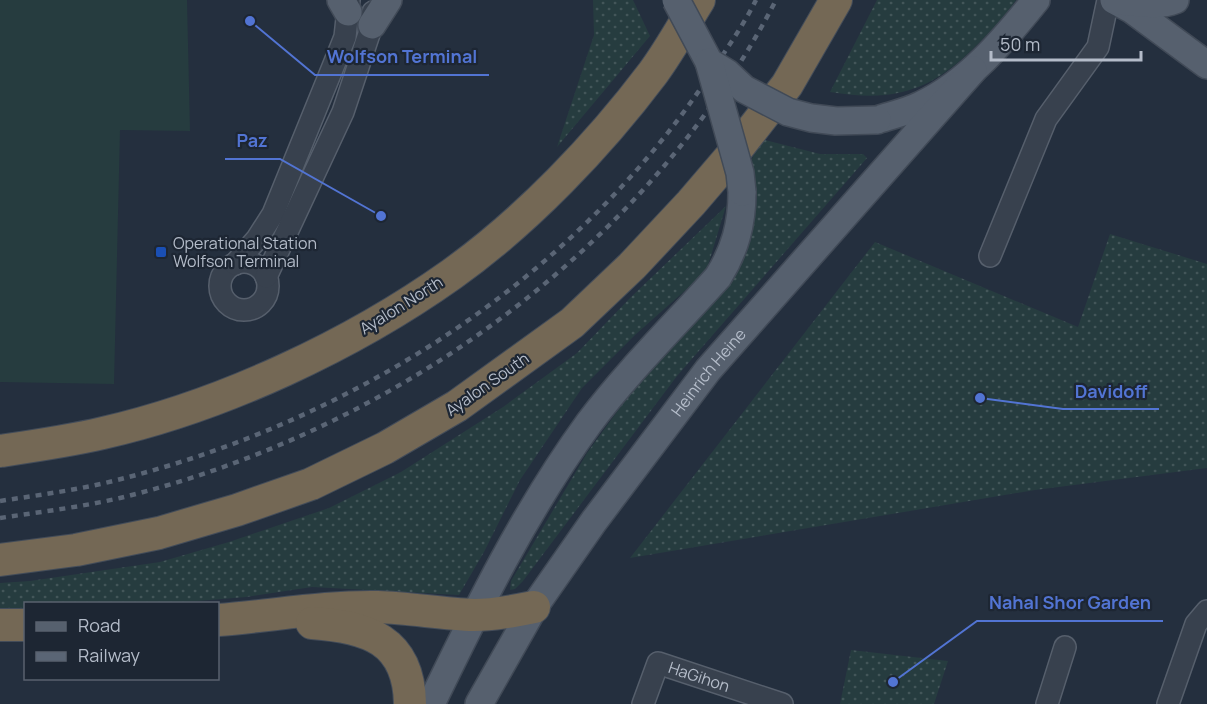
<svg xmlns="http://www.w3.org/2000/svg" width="1207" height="704" viewBox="0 0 1207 704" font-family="Manrope,sans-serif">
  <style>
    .park { fill: url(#park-dots) }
    .pitch { fill: #263c3f }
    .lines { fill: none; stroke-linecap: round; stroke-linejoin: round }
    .minor-casing { stroke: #565f6c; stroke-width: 24 }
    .major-casing { stroke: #414a57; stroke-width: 30 }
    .highway-casing { stroke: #434c59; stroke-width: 34 }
    .minor { stroke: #38414e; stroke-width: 21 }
    .major { stroke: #56606e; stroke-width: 27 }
    .highway { stroke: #746855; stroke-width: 32 }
    .rail { stroke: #5a6575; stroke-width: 4.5; stroke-dasharray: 6 6; stroke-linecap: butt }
    .major-bridge-casing { stroke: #414a57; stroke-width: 30; stroke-linecap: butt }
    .major-bridge { stroke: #56606e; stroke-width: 27 }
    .transit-dot { fill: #1a4fb4; stroke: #1d2633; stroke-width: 2 }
    .labels { text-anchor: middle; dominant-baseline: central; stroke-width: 4.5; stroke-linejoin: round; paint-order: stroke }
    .poi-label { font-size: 16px; fill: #b4bcc9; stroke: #1d2633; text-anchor: start }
    .street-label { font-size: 16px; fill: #b4bcc9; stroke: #1d2633 }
    .leader { fill: none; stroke: #5274d3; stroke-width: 2 }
    .callout-dot { fill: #5274d3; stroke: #1d2633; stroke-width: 2 }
    .callout-label { font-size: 18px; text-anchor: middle; font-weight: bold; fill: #5274d3; stroke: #1d2633; stroke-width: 4.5; stroke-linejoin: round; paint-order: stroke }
  </style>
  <defs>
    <pattern id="park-dots" width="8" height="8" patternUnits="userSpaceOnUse" patternTransform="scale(1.5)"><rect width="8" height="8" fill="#263c3f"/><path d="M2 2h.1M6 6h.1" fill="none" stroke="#435659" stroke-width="1.8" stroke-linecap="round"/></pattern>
  </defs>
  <rect width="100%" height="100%" fill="#242f3e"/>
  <g class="park">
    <path d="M593 0H633L650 36 557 147 594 35Z"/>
    <path d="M877 0H1016C1006 15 993 29 980 42 933 90 897 103 830 92Z"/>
    <path d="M761 139 820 154H863L867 158 677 376 523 581 515 589 510 590 511 581 587 453 632 391 743 261 752 228 757 197 749 165Z"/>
    <path d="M726 206 706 272 635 335 582 388 520 480 484 552 459 595 312 587 246 597 174 603 26 604 25 611H0V583L30 581 160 562 229 542 329 508 401 472 503 407 577 353 630 298Z"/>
    <path d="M1110 234 1207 264V468L1035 490 630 558 875 242 1078 327Z"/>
    <path d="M851 650 948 661 934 704H840Z"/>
  </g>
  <path class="pitch" d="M0 0H187L190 131 120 130 114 384 0 382Z"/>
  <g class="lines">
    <g class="minor-casing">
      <g id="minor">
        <path d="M990 256 1046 119 1098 47 1108 0"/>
        <circle cx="244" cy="286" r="24"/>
        <path d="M235 264 257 239 273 214 341 47 345 37 349 0"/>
        <path d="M266 277 343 112 372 25 373 12"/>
        <path id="s1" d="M643 704 658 663 782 704"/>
        <path d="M1047 704 1065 647"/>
        <path d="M1168 704 1196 624 1207 611"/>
      </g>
    </g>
    <g class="major-casing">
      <g id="major">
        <path d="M341 0 348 12"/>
        <path d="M1114 0 1131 9 1207 65"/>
        <path d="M1118 1C1136 2 1158 7 1175 0"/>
        <path d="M372 25 388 0"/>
        <path d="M877 120C892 115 907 112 921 105 968 83 1004 40 1036 0"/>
        <path d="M431 704C478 607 525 511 589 423 628 371 675 325 718 277 735 250 742 224 742 192"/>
        <path id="s2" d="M479 704 534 607 594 521 708 370 973 70"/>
      </g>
    </g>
    <g class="highway-casing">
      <g id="highway">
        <path d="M0 451C34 446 69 441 103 433 222 406 352 345 452 274 526 221 598 146 653 73 670 50 684 24 699 0"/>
        <path d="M0 560 76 550 159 533 237 510 311 484 385 448 457 406 572 323 632 266 691 203 733 154 787 85 836 0"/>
        <path d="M218 620C271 616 324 606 378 607 410 608 442 614 474 615 494 615 514 611 534 607"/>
        <path d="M312 623C367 627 409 639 410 704"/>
        <path d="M0 625H26"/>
      </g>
    </g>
    <use href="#minor" class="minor"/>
    <use href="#major" class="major"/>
    <use href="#highway" class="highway"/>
    <g class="rail">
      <path d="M0 501C39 495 78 490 117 480 361 419 587 271 722 56 734 38 746 20 756 0"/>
      <path d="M0 518C40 512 81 507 120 498 391 432 647 250 776 0"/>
    </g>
    <g class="major-bridge-casing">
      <g id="major-bridge">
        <path d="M676 0 709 62 727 73 744 89 788 112 811 118 836 121 877 120"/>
        <path d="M709 62 740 173 742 192"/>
      </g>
    </g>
    <use href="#major-bridge" class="major-bridge"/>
  </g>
  <rect class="transit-dot" x="155" y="246" width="12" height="12" rx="3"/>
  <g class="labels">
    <g class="poi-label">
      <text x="173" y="243">Operational Station<tspan x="173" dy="18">Wolfson Terminal</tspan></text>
    </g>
    <g class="street-label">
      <text transform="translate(401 305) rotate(-32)">Ayalon North</text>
      <text stroke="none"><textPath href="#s2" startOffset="404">Heinrich Heine</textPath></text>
      <text transform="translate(487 384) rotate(-35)">Ayalon South</text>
      <text stroke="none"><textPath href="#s1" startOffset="87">HaGihon</textPath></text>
    </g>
  </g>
  <path class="leader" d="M250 21L315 75H489M381 216L280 159H225M980 398L1063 409H1159M893 682L977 621H1163"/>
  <g class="callout-dot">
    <circle cx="250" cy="21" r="6"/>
    <circle cx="381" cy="216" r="6"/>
    <circle cx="980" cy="398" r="6"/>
    <circle cx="893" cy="682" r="6"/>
  </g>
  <g class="callout-label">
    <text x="402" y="63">Wolfson Terminal</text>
    <text x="252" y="147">Paz</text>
    <text x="1111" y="398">Davidoff</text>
    <text x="1070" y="609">Nahal Shor Garden</text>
  </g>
  <rect x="24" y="602" width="195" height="78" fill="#1d2633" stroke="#59626f" stroke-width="1.5"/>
  <rect x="36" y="622" width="30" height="9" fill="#56606e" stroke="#59626f" stroke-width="1.5"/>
  <text x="78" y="632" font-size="18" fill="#b4bcc9">Road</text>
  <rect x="36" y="652" width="30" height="9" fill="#5a6575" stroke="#59626f" stroke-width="1.5"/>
  <text x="78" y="662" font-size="18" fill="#b4bcc9">Railway</text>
  <path d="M991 51v9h150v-9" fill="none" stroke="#b4bcc9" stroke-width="3"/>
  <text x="1000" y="51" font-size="18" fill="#b4bcc9" stroke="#1d2633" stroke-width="4.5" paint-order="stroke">50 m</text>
</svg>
